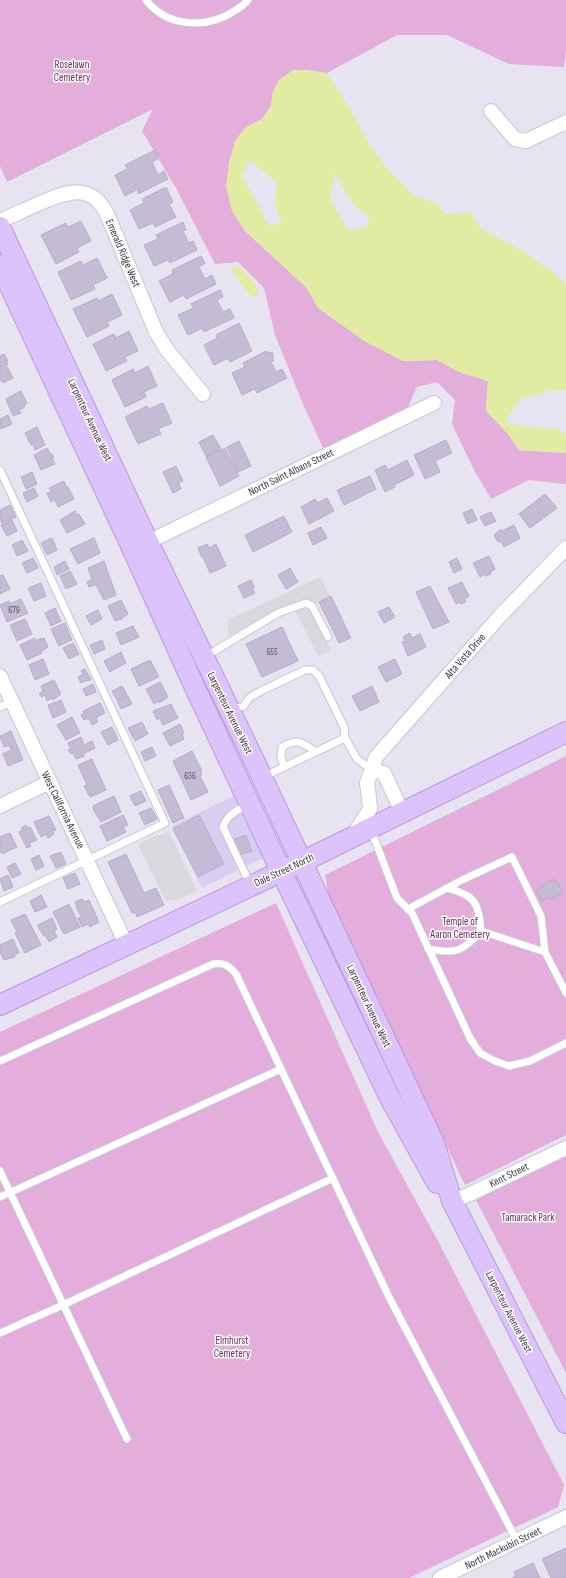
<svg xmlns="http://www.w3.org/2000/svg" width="566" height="1578" viewBox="0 0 566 1578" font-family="'Sofia Sans Condensed',sans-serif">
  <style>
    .commercial { fill: #d9cef2 }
    .green { fill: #e3aedb }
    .parking { fill: #dad8de }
    .water { fill: #e2eba2; fill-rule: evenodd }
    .building { fill: #c4bcd4; stroke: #b7adcb }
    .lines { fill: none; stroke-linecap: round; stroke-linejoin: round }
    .lane-casing { stroke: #cbc3d9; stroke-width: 9 }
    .street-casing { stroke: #cbc3d9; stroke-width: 16 }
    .secondary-casing { stroke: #b59bd7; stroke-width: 22 }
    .lane { stroke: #fff; stroke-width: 7 }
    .street { stroke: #fff; stroke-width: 14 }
    .secondary { stroke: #ddc3fb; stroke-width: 20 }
    .labels { text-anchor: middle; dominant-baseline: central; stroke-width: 3; stroke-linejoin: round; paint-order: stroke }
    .number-label { font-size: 9px; fill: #5b5666 }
    .park-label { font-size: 11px; fill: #6f2b59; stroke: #fff }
    .street-label { font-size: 11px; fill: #383442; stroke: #fff }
  </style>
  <rect width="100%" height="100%" fill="#e8e3f0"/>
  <path class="commercial" d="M233 796 263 858 202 888 172 826Z"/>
  <g class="green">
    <path d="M0 0H566V50L564 67 509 64 447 35H397L327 73 306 70 273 91 271 106 262 119 246 127 235 141 244 230 306 287 319 308 403 361 437 360 488 381 486 411 508 434 519 450 566 453V484L529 480 491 499 473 468 452 424 455 400 437 382 417 387 407 409 324 450 303 404 275 335 264 288 238 262 215 264 176 188 142 131 153 109 7 182 0 166Z"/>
    <path d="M566 756V1135L465 1185 329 898 325 875Z"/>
    <path d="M276 903 378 1132 438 1241 564 1485 558 1507 409 1578H0V1032Z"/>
    <path d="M566 1153V1373L476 1200Z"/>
  </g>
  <g class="parking">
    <path d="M320 577 330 596 308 607 331 650 318 656 297 614 291 605 228 636V620Z"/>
    <path d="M169 831 197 891 175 901 174 899 166 902 138 844 157 835H161Z"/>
  </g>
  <g class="water">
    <path d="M293 70H306L327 73 357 120 368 142 385 166 414 196 436 203 446 215 470 212 481 229 523 251 555 274 566 284V390H551L520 400 504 423 541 428 559 429 566 434V453L519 450 508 434 486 411 488 381 461 373 437 360 403 361 364 341 318 308 306 287 244 230 232 211 226 187 229 162 235 141 246 127 262 119 271 106 273 91 279 80ZM250 160 277 183 275 202 281 222 269 226 242 175ZM335 173 345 192 356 207 366 214 370 224 352 231 345 226 330 197Z"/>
    <path d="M236 266C243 268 258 285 258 292 258 294 256 296 255 298 249 296 234 275 231 268Z"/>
  </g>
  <g class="building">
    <path d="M155 150 159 158 152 162 158 175 164 171 168 179 138 194V189L125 196 115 175 127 169 125 165Z"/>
    <path d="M166 187 173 202 169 204 176 217 155 227 153 223 139 229 130 210 144 203 142 199Z"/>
    <path d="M81 221 91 241 77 248 79 252 56 264 41 235 66 223 68 227Z"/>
    <path d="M183 222 186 230 183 231 189 243 193 241 197 250 170 263 168 260 154 266 144 245 158 239 156 235Z"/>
    <path d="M201 256 205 263 199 267 205 279 212 275 216 284 186 299 184 295 170 302 159 281 173 274 172 270Z"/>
    <path d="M97 258 107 278 93 285 95 289 71 300 58 272 81 261 83 265Z"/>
    <path d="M220 290 223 297 217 300 223 312 230 309 234 318 204 332 202 328 188 335 178 315 193 308 191 304Z"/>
    <path d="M112 294 122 315 107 322 109 326 87 337 73 309 97 298 98 301Z"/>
    <path d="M239 323 252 351 230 362 228 358 214 365 204 345 217 338 216 335Z"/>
    <path d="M129 331 138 351 125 357 127 361 106 371 93 344 114 334 116 338Z"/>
    <path d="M266 351 267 353 269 352 273 353V361L271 362 276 372 282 369 287 378 257 393 255 389 242 395 232 373 245 367 243 363Z"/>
    <path d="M4 354 8 361H6L8 364 6 365 13 378 3 383 0 379V356Z"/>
    <path d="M148 366 157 386 144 392 146 397 125 407 112 380 133 369 135 373Z"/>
    <path d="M21 391 27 403 24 405 25 407 19 410 21 413 13 416 6 399Z"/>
    <path d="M163 403 172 423 158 429 161 434 138 444 125 417 147 406 149 409Z"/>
    <path d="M8 415 12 424 1 429 0 419Z"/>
    <path d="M37 427 45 445 35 450 33 444 31 445 25 433Z"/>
    <path d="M213 435 221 449 206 456 199 442Z"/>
    <path d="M446 440 452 453 435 461 440 472 425 479 414 455Z"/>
    <path d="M239 441 251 466 238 472 227 447Z"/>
    <path d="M47 448 50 454H52L54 457 52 458 55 464 41 470 34 455Z"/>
    <path d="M225 448 239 476 220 486 206 457Z"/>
    <path d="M407 460 414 475 394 485 395 487 385 492 375 470 385 465 388 470Z"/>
    <path d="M176 466 183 481 178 483 181 489 173 493 163 472Z"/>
    <path d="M32 472 37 484 26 489 21 477Z"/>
    <path d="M370 476 376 489 344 505 337 490Z"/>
    <path d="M64 481 67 488 68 487 74 499 58 507 55 500 51 502 47 493 51 492 49 488Z"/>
    <path d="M34 488 38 496 27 502 23 493Z"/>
    <path d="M545 494 557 508 530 528 519 514Z"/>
    <path d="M327 498 334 511 309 524 301 507 315 499 317 503Z"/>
    <path d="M10 505 16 517 2 523 0 519V510Z"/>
    <path d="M472 509 477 520 468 524 463 513Z"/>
    <path d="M75 511 77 515 79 514 85 524 67 533 60 520Z"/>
    <path d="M491 512 496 521 485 526 480 517Z"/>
    <path d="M284 516 292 532 253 552 245 535Z"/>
    <path d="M12 520 17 531 7 536 1 525Z"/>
    <path d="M514 525 520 538 504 547 501 541 498 542 494 535 501 529 502 531Z"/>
    <path d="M321 527 327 538 313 545 308 533Z"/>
    <path d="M52 538 57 550 47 555 41 543Z"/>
    <path d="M94 538 100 553 78 564 70 549Z"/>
    <path d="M22 540 28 551 17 556 12 545Z"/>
    <path d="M207 544 209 548 216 544 226 566 210 573 203 557 202 558 198 548Z"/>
    <path d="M489 556 495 569 490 572 491 574 486 576 485 574 480 577 473 563Z"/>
    <path d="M33 558 38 568 27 573 22 563Z"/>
    <path d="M457 558 462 569 454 573 449 562Z"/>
    <path d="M65 561 69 569 57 575 54 567Z"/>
    <path d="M104 561 116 595 104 600 96 585 89 587 87 582 92 579 88 568Z"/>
    <path d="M290 568 298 582 286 589 278 575Z"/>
    <path d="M70 571 77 584 66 589 60 576Z"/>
    <path d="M3 575 10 589 0 594V576Z"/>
    <path d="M251 580 254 587 252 588 255 593 244 598 238 586Z"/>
    <path d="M462 582 469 596 464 599 466 602 461 604 460 602 456 604 448 588Z"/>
    <path d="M41 583 46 596 34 601 28 588Z"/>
    <path d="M430 586 449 622 433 629 416 592Z"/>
    <path d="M331 596 351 638 339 643 319 602Z"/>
    <path d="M21 599 28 613 7 622 0 605 9 601 10 604Z"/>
    <path d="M121 600 128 614 122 618V619L115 621 108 606Z"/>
    <path d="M389 607 395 617 384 623 378 612Z"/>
    <path d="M55 608 61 621 51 626 45 613Z"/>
    <path d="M98 610 102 619 91 625 86 616Z"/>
    <path d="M25 619 32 634 17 641 10 625Z"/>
    <path d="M65 623 72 640 59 646 51 629Z"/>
    <path d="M133 626 139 637 121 645 116 633Z"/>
    <path d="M282 627 298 661 262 677 246 644Z"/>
    <path d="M410 633 412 638 420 634 426 647 408 656 402 642 405 641 403 637Z"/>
    <path d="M35 638 36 641 41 638V639L44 638 48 647 41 652 42 653 27 660 20 645Z"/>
    <path d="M102 640 105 649 94 654 90 645Z"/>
    <path d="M73 643 79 654 69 659 63 648Z"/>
    <path d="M121 652 126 663 110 672 104 661Z"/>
    <path d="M43 659 49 674 35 680 29 665Z"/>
    <path d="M395 659 402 674 386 682 378 667Z"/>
    <path d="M150 660 159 677 139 686 131 669Z"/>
    <path d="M85 669 91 680 89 681 88 680 81 683 78 677 83 674 81 671Z"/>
    <path d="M54 680 61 694 53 700 52 698 47 701 45 695 42 697 39 694 43 691 41 686Z"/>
    <path d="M160 682 168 697 159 703V701L154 704 146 689Z"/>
    <path d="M93 684 96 692 86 696 83 689Z"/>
    <path d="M122 686 127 695 117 700 112 691Z"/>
    <path d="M372 686 379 702 360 711 352 696Z"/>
    <path d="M128 696 132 704 121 709 117 701Z"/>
    <path d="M61 700 66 712 53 718 48 705Z"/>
    <path d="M100 703 105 713 96 718 98 722 92 725 89 718 84 720 81 715 84 713 83 711Z"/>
    <path d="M171 704 178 718 163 725 160 718 157 720 153 711Z"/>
    <path d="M72 717 80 733 66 740 57 725Z"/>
    <path d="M142 722 148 734 135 741 128 728Z"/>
    <path d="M180 724 184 733 182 734 184 739 170 746 163 733Z"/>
    <path d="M112 727 118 740 108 745 101 732Z"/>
    <path d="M11 731 23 760 8 766 3 754 11 750 9 745 4 747 0 736Z"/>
    <path d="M81 737 84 745 92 741 95 748 83 754 84 756 76 759 73 753 71 754 68 750 71 749 68 743Z"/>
    <path d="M152 747 156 756 145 761 141 752Z"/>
    <path d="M192 751 202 771H200L202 775 200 776 208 792 191 800 173 761Z"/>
    <path d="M92 759 106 790 90 797 85 788 84 786 87 785 78 765Z"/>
    <path d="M169 785 184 818 173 823 158 790Z"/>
    <path d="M141 791 146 801 135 806 130 796Z"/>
    <path d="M114 796 121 812 101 822 94 811 93 806Z"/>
    <path d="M151 808 157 819 145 825 139 813Z"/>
    <path d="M123 815 128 825 123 827 126 832 107 841 100 826Z"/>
    <path d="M199 815 224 864 198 877 173 829Z"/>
    <path d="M49 816 56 830 53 831 54 834 48 838 46 834 41 837 34 822Z"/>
    <path d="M26 825 27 828 30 827 37 840 29 843 31 846 27 848 19 832 23 830 21 828Z"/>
    <path d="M10 833 17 847 2 854 0 851V837Z"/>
    <path d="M246 835 252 851 240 855 234 839Z"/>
    <path d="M61 852 66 864 56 868 50 856Z"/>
    <path d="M126 854 144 893 156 888 164 905 137 917 135 912 132 913 108 862Z"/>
    <path d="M39 855 44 866 36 870 31 859Z"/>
    <path d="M15 863 21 874 12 878 7 867Z"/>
    <path d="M75 873 80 884 68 889 63 878Z"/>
    <path d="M8 875 13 887 4 891 0 879Z"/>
    <path d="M553 879 554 881 556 879 562 891 560 892 561 894 550 900 548 897 542 901 536 890 544 886 543 885Z"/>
    <path d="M41 895 47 907 35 912 30 901Z"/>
    <path d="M82 899 84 902 89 900 99 922 90 927 88 924 82 927 78 918 81 917 76 906H77L75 902Z"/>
    <path d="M69 904 80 927 64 934 53 912Z"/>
    <path d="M25 914 41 945 25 953 15 933 17 932 11 920Z"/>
    <path d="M52 918 57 929 54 931 57 937 49 942 45 935 44 936 38 927V925Z"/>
    <path d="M13 939 19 953 14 955 15 957 4 960 0 952V945Z"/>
    <path d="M566 1548V1578H551L542 1559Z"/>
    <path d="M533 1563 540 1578H512L516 1576 514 1572Z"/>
  </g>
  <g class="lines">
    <g class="lane-casing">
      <g id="lane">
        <path d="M146 0C168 28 208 29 236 10 241 7 245 4 248 0"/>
        <path d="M0 470 165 823 0 902"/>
        <path d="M204 654 213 652 278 613 306 603 312 606 328 637"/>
        <path d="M0 707 12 701"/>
        <path d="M232 710 244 706 249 698 261 691 305 670H313L319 676 344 727 345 738"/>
        <path d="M284 767 281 756 282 747C298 738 302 742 316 752"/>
        <path d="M263 777 345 738 357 759 372 770"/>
        <path d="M248 805C236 811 228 814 223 827L250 884"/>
        <path d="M371 830 397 898 412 913 470 1038 480 1053 495 1061 509 1066 530 1061 566 1043"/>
        <path d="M408 909 462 880 512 857 541 916 545 952 566 993"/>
        <path d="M481 931 545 952"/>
        <path d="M428 949C455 954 463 952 481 931 479 903 475 895 447 888"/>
        <path d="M0 1061 213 964C224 962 229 966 236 974L389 1297 517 1541"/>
        <path d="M0 1171 127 1439"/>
        <path d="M0 1197 281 1069"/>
        <path d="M0 1333 63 1305 333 1178"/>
      </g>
    </g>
    <g class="street-casing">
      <g id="street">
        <path d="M491 111 515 139 526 141 566 122"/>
        <path d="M0 221C13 215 27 209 40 203 66 192 91 182 107 214L156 332 167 350 203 394"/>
        <path d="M148 542 434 403"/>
        <path d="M0 676 126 944"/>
        <path d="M372 770 384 773 402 812"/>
        <path d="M0 806 50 782"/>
        <path d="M352 837 370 809 369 797 367 783 376 757 500 616 566 548"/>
        <path d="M452 1201 468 1195 566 1148"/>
        <path d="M440 1578 566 1517"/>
      </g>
    </g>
    <g class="secondary-casing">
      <g id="secondary">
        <path d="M0 227 148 542 252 756 434 1143 452 1201 566 1423"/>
        <path d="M0 265 133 550 191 679 281 871 390 1098 437 1183"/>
        <path d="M0 1005 312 857 566 732"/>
      </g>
    </g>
    <use href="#lane" class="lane"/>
    <use href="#street" class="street"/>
    <use href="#secondary" class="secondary"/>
  </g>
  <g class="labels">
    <g class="number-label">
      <text x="14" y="610">679</text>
      <text x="272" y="652">655</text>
      <text x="190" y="776">636</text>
    </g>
    <g class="park-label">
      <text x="72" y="64">Roselawn<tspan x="72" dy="13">Cemetery</tspan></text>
      <text x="460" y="921">Temple of<tspan x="460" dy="13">Aaron Cemetery</tspan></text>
      <text x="528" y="1217">Tamarack Park</text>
      <text x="232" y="1340">Elmhurst<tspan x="232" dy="13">Cemetery</tspan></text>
    </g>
    <g class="street-label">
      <text transform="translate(123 253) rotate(67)">Emerald Ridge West</text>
      <text transform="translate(90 420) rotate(65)">Larpenteur Avenue West</text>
      <text transform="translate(291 472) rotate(-26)">North Saint Albans Street</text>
      <text transform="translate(465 656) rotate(-49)">Alta Vista Drive</text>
      <text transform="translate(230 713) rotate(64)">Larpenteur Avenue West</text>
      <text transform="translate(63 810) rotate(64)">West California Avenue</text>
      <text transform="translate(284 870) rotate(-25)">Dale Street North</text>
      <text transform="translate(369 1006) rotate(65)">Larpenteur Avenue West</text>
      <text transform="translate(509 1175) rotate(-26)">Kent Street</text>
      <text transform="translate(509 1312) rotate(63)">Larpenteur Avenue West</text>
      <text transform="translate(503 1548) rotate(-26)">North Mackubin Street</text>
    </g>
  </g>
</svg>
